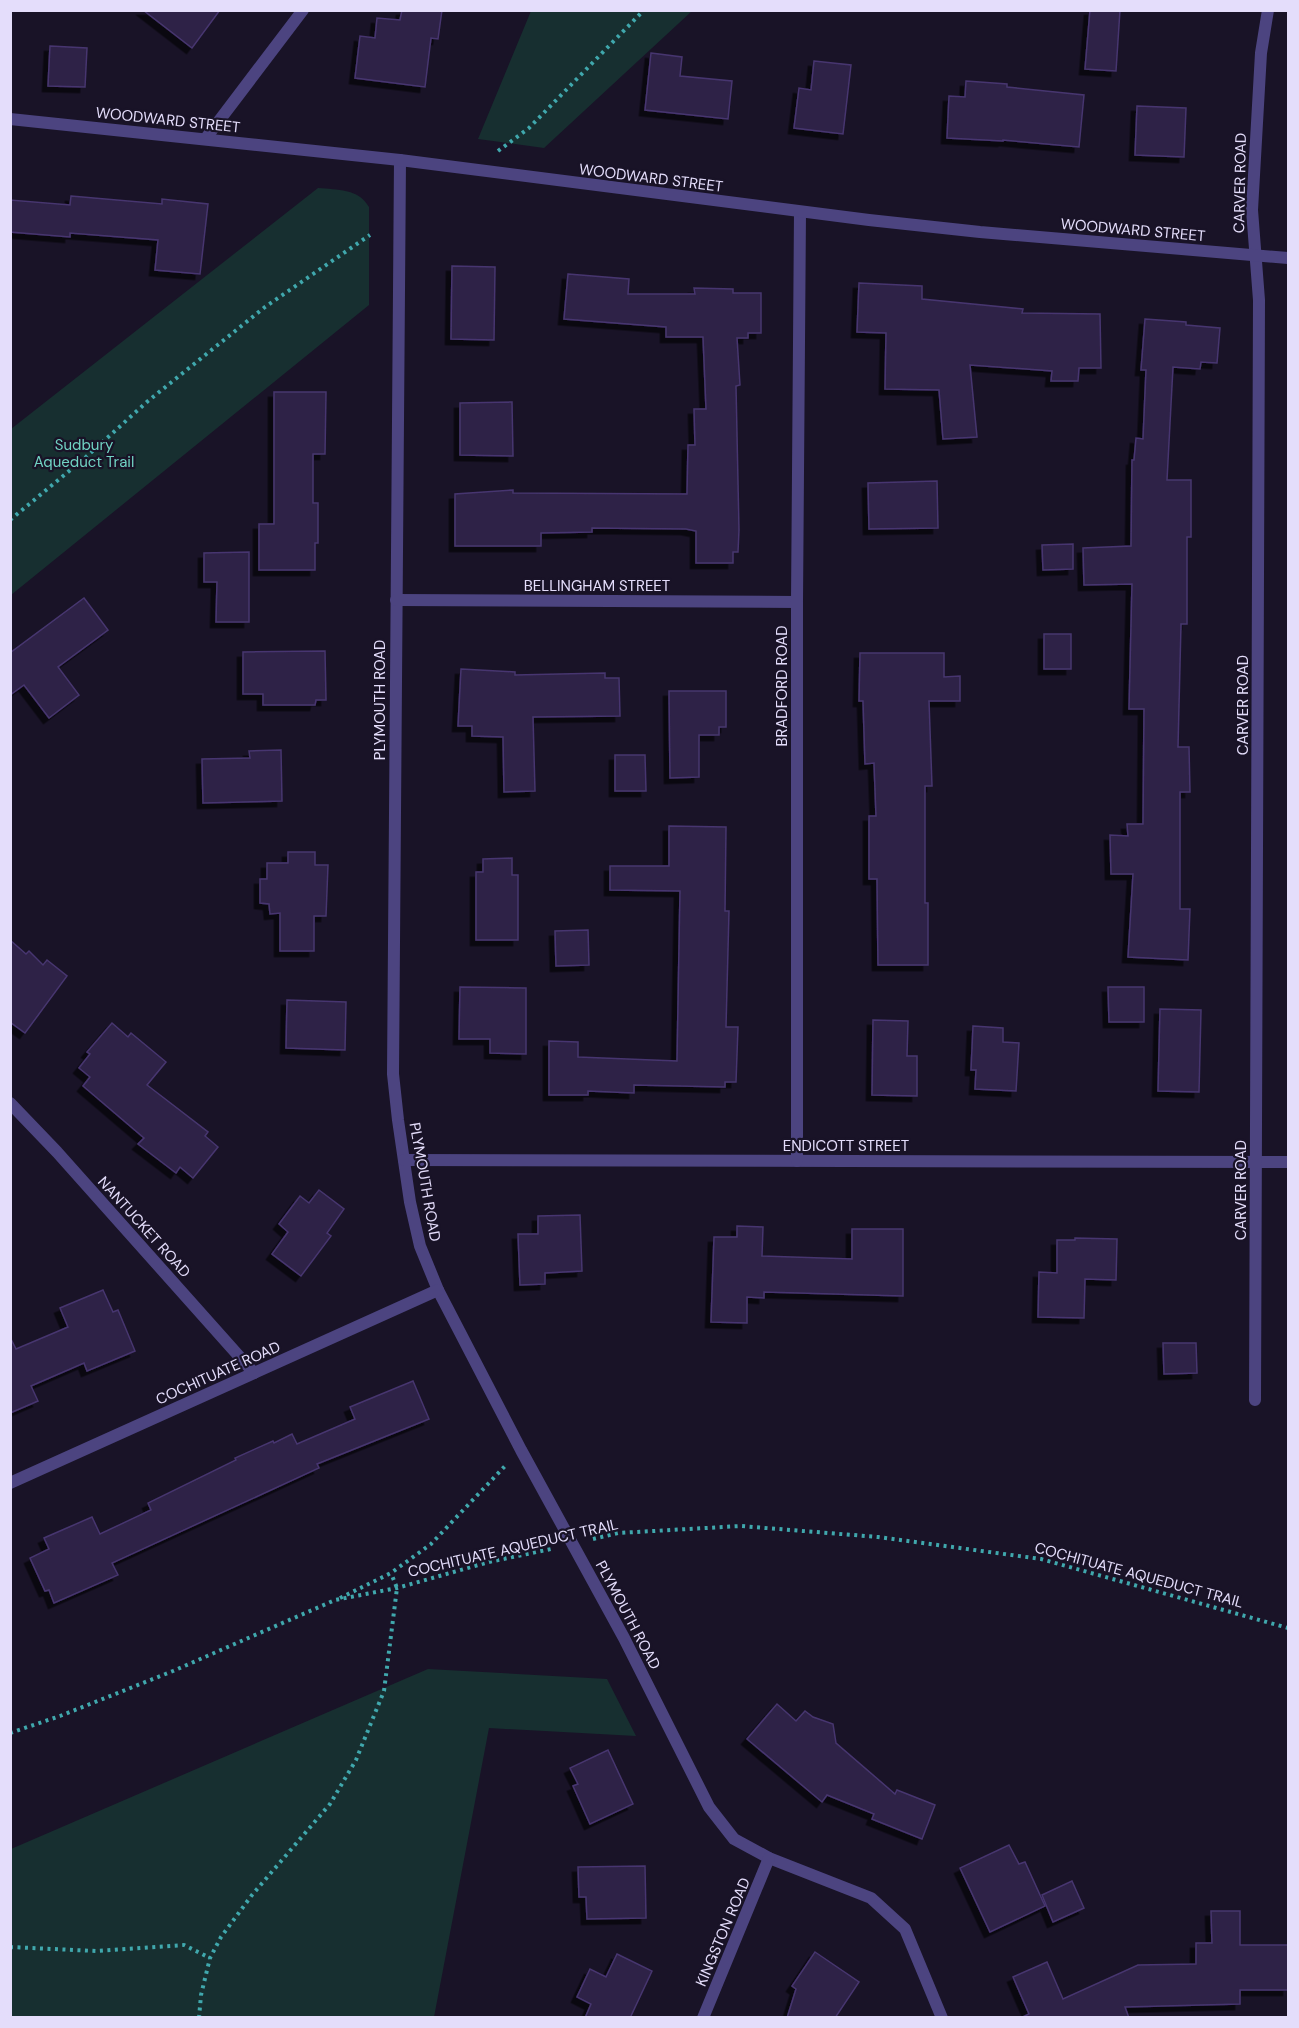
<svg xmlns="http://www.w3.org/2000/svg" width="1299" height="2028" viewBox="0 0 1299 2028" font-family="'DM Sans',sans-serif">
  <style>
    .green { fill: #172f30 }
    .building { fill: #2d2246; stroke: #47366f; stroke-width: 1.5; filter: url(#shadow) }
    .lines { fill: none; stroke-linecap: round; stroke-linejoin: round }
    .path { stroke: #40a8ad; stroke-width: 4; stroke-dasharray: 3 4.5; stroke-linecap: butt }
    .minor { stroke: #4c4480; stroke-width: 12 }
    .tertiary { stroke: #4c4480; stroke-width: 12 }
    .labels { text-anchor: middle; dominant-baseline: central; stroke-width: 4.5; stroke-linejoin: round; paint-order: stroke }
    .street-label { font-size: 15px; fill: #e4ddfb; stroke: #191327 }
    .park-label { font-size: 15px; fill: #71d3c4; stroke: #191327 }
  </style>
  <defs>
    <filter id="shadow"><feDropShadow dx="-5.5" dy="5.5" stdDeviation="0" flood-color="#0009"/></filter>
  </defs>
  <rect width="100%" height="100%" fill="#191327"/>
  <g class="green">
    <path d="M531 11V10L692 11 544 148 478 139Z"/>
    <path d="M318 188C337 190 358 188 369 207V305L11 595V429Z"/>
    <path d="M428 1669 607 1679 636 1736 489 1728 434 2017H11V1849Z"/>
  </g>
  <g class="building">
    <path d="M143 10H220L192 48Z"/>
    <path d="M402 10H442L438 39 431 38 425 87 355 78 360 36 375 38 377 18 400 20Z"/>
    <path d="M1090 10H1120L1116 71 1085 69Z"/>
    <path d="M50 46 87 48 85 87 48 86Z"/>
    <path d="M651 53 682 57 680 76 732 81 728 119 645 110Z"/>
    <path d="M814 61 851 65 843 134 794 128 799 88 811 90Z"/>
    <path d="M966 81 1007 84V87L1084 95 1079 147 1003 140V141L947 138 949 96 965 97Z"/>
    <path d="M1137 106 1186 108 1184 157 1135 155Z"/>
    <path d="M71 196 162 204V199L208 204 200 274 155 270 158 240 70 233V237L10 232V200L70 205Z"/>
    <path d="M452 266 495 267 494 340 451 339Z"/>
    <path d="M568 274 629 279 628 294H695L694 288 733 289V293H761V333H748V338H737L740 385 736 386 739 530 738 552H733V563H696V531L686 529 592 528V532L541 533V546H455V494L513 490V493L687 494 688 445H695L694 409H706L703 337H666V327L564 319Z"/>
    <path d="M859 283 922 286V299L1023 309 1022 313 1100 314 1101 368H1079L1078 381H1051L1052 371 970 365 977 437 943 439 939 390 885 389 886 333 857 332Z"/>
    <path d="M1145 319 1186 322V325L1220 328 1217 363 1201 362 1200 369 1173 367 1167 480H1191V537H1187V624H1181L1178 747H1189L1190 792H1180V909H1190L1188 960 1128 957 1133 874H1111L1110 835 1128 836 1127 824H1143L1144 709H1129L1132 584 1084 585 1083 548 1131 546 1132 460H1134L1136 438 1143 439 1146 370H1141Z"/>
    <path d="M274 392H326L325 454H313V503H318V543H315V570H259V524H274Z"/>
    <path d="M512 402 513 456 460 455V403Z"/>
    <path d="M937 481 938 528 869 529 868 483Z"/>
    <path d="M1073 544V569L1043 570 1042 545Z"/>
    <path d="M249 552V622H216L217 582H204V553Z"/>
    <path d="M84 598 108 630 58 667 79 695 49 718 24 685 10 695V653Z"/>
    <rect x="1044" y="634" width="27" height="35"/>
    <path d="M325 651 326 700H316L315 705H263V694H243V652Z"/>
    <path d="M860 653H944V677L960 676V701H929L932 786H925V903H928V965H878L877 879H869V816H876L874 763 865 764 863 701H859Z"/>
    <path d="M461 669 515 672V675L605 673V678H619L620 716 533 717 535 791 504 792 503 737 472 736V726H458Z"/>
    <path d="M669 691H726V727H719V735H699V777L670 778Z"/>
    <path d="M281 750 282 801 203 803 202 759 250 758 249 751Z"/>
    <path d="M615 755H645L646 791H615Z"/>
    <path d="M669 826 726 827 725 911H729L726 1027H738L736 1082H725V1087L634 1085V1093L588 1091V1095H549V1041L578 1042V1057L677 1061 680 891 610 890V866H669Z"/>
    <path d="M288 852H315V865H328L326 916H314V951H280V913L270 914 269 904 260 903V879H267V863H288Z"/>
    <path d="M512 858V875H518V940H476V872H483V859Z"/>
    <path d="M588 930 589 965 556 966 555 931Z"/>
    <path d="M10 940 26 954 29 951 43 965 47 960 67 976 25 1033 10 1022Z"/>
    <path d="M460 987 526 988V1054L490 1053V1039H459Z"/>
    <path d="M1108 987H1144V1022H1109Z"/>
    <path d="M287 1000 346 1002 345 1050 286 1048Z"/>
    <path d="M1160 1009 1201 1010 1199 1092 1158 1091Z"/>
    <path d="M873 1020 908 1021 907 1056H917V1096L872 1095Z"/>
    <path d="M112 1023 128 1037 131 1033 166 1062 147 1085 208 1132 205 1136 218 1147 193 1178 180 1167 176 1173 138 1144 144 1138 83 1086 90 1077 79 1068 90 1054 87 1052Z"/>
    <path d="M973 1026 1003 1028V1042L1019 1043 1016 1091 975 1089 976 1070H971Z"/>
    <path d="M319 1190 344 1209 327 1233 331 1236 301 1276 272 1254 288 1232 279 1224 300 1196 309 1203Z"/>
    <path d="M580 1215 582 1271 545 1273V1284L520 1285 518 1234H538V1216Z"/>
    <path d="M737 1226 763 1227 762 1256 852 1259V1229H903V1296L764 1292V1298L747 1297V1323L711 1322 714 1237H737Z"/>
    <path d="M1075 1238 1117 1239 1116 1280 1085 1279 1084 1318 1038 1317 1039 1272 1057 1273V1240H1075Z"/>
    <path d="M103 1290 113 1312 118 1310 135 1351 87 1371 84 1363 31 1386 38 1401 10 1413V1337L16 1349 68 1327 60 1308Z"/>
    <path d="M1163 1343H1196L1197 1373 1164 1374Z"/>
    <path d="M413 1381 429 1419 317 1464 319 1468 112 1563 118 1575 54 1603 49 1590 45 1591 30 1558 49 1549 44 1538 92 1517 100 1534 151 1510 148 1503 236 1460 235 1458 273 1441 274 1443 292 1434 297 1444 355 1419 350 1407Z"/>
    <path d="M777 1704 796 1721 805 1711 813 1717 833 1724 836 1743 895 1794 897 1790 935 1805 922 1839 872 1819 874 1814 827 1795 822 1802 747 1739Z"/>
    <path d="M608 1750 633 1804 590 1824 573 1786 578 1784 570 1768Z"/>
    <path d="M1009 1845 1019 1864 1025 1862 1045 1906 990 1932 960 1868Z"/>
    <path d="M645 1866 646 1918 587 1919 586 1897H579L578 1867Z"/>
    <path d="M1072 1881 1084 1908 1053 1922 1042 1895Z"/>
    <path d="M1211 1911H1240V1945H1288V1990H1240V2004L1125 2007 1129 2018H1021L1029 2014 1013 1977 1047 1962 1063 1999 1138 1965 1196 1964V1943H1212Z"/>
    <path d="M815 1952 859 1982 835 2018H787L796 1989 792 1986Z"/>
    <path d="M617 1954 652 1971 630 2018H585L591 2004 577 1997 590 1969 606 1977Z"/>
  </g>
  <g class="lines">
    <g class="path">
      <path d="M498 151 529 128 644 10"/>
      <path d="M10 520 86 457 148 401 265 307 370 235"/>
      <path d="M593 1539 618 1533 741 1526 878 1537 1041 1559 1288 1628"/>
      <path d="M340 1598 391 1573 431 1544 506 1465"/>
      <path d="M10 1733 60 1716 173 1671 335 1600 397 1588 489 1562 551 1549"/>
      <path d="M10 1947 96 1951 184 1945 210 1958"/>
      <path d="M199 2018 201 1995 210 1958 221 1937 252 1895 330 1804 356 1760 384 1691 397 1588 391 1573"/>
    </g>
    <g class="minor">
      <path d="M206 138 303 10"/>
      <path d="M400 160 393 1074 398 1120 410 1202 420 1246 438 1290 521 1450 624 1638 709 1807 734 1839 769 1858 871 1898 905 1929 942 2018"/>
      <path d="M396 600 797 602"/>
      <path d="M10 1103 57 1152 254 1373"/>
      <path d="M404 1160 1288 1162"/>
      <path d="M797 1161V602L800 212"/>
      <path d="M1255 1400 1259 300 1252 210 1261 53 1268 10"/>
      <path d="M10 1483 438 1290"/>
      <path d="M703 2018 769 1858"/>
    </g>
    <path class="tertiary" d="M10 119 400 160 869 220 980 232 1288 258"/>
  </g>
  <g class="labels">
    <g class="street-label">
      <text transform="translate(168 120) rotate(6)">WOODWARD STREET</text>
      <text transform="translate(651 178) rotate(7)">WOODWARD STREET</text>
      <text transform="translate(1240 183) rotate(-89)">CARVER ROAD</text>
      <text transform="translate(1133 230) rotate(5)">WOODWARD STREET</text>
      <text x="597" y="586">BELLINGHAM STREET</text>
      <text transform="translate(782 686) rotate(-90)">BRADFORD ROAD</text>
      <text transform="translate(380 700) rotate(-90)">PLYMOUTH ROAD</text>
      <text transform="translate(1243 705) rotate(-90)">CARVER ROAD</text>
      <text x="846" y="1146">ENDICOTT STREET</text>
      <text transform="translate(425 1182) rotate(80)">PLYMOUTH ROAD</text>
      <text transform="translate(1241 1190) rotate(-90)">CARVER ROAD</text>
      <text transform="translate(144 1227) rotate(48)">NANTUCKET ROAD</text>
      <text transform="translate(218 1373) rotate(-24)">COCHITUATE ROAD</text>
      <text transform="translate(513 1548) rotate(-13)">COCHITUATE AQUEDUCT TRAIL</text>
      <text transform="translate(1139 1575) rotate(15)">COCHITUATE AQUEDUCT TRAIL</text>
      <text transform="translate(628 1615) rotate(62)">PLYMOUTH ROAD</text>
      <text transform="translate(723 1932) rotate(-67)">KINGSTON ROAD</text>
    </g>
    <g class="park-label">
      <text x="84" y="445">Sudbury<tspan x="84" dy="17">Aqueduct Trail</tspan></text>
    </g>
  </g>
  <rect width="1299" height="2028" fill="none" stroke="#e4ddfb" stroke-width="24"/>
</svg>
